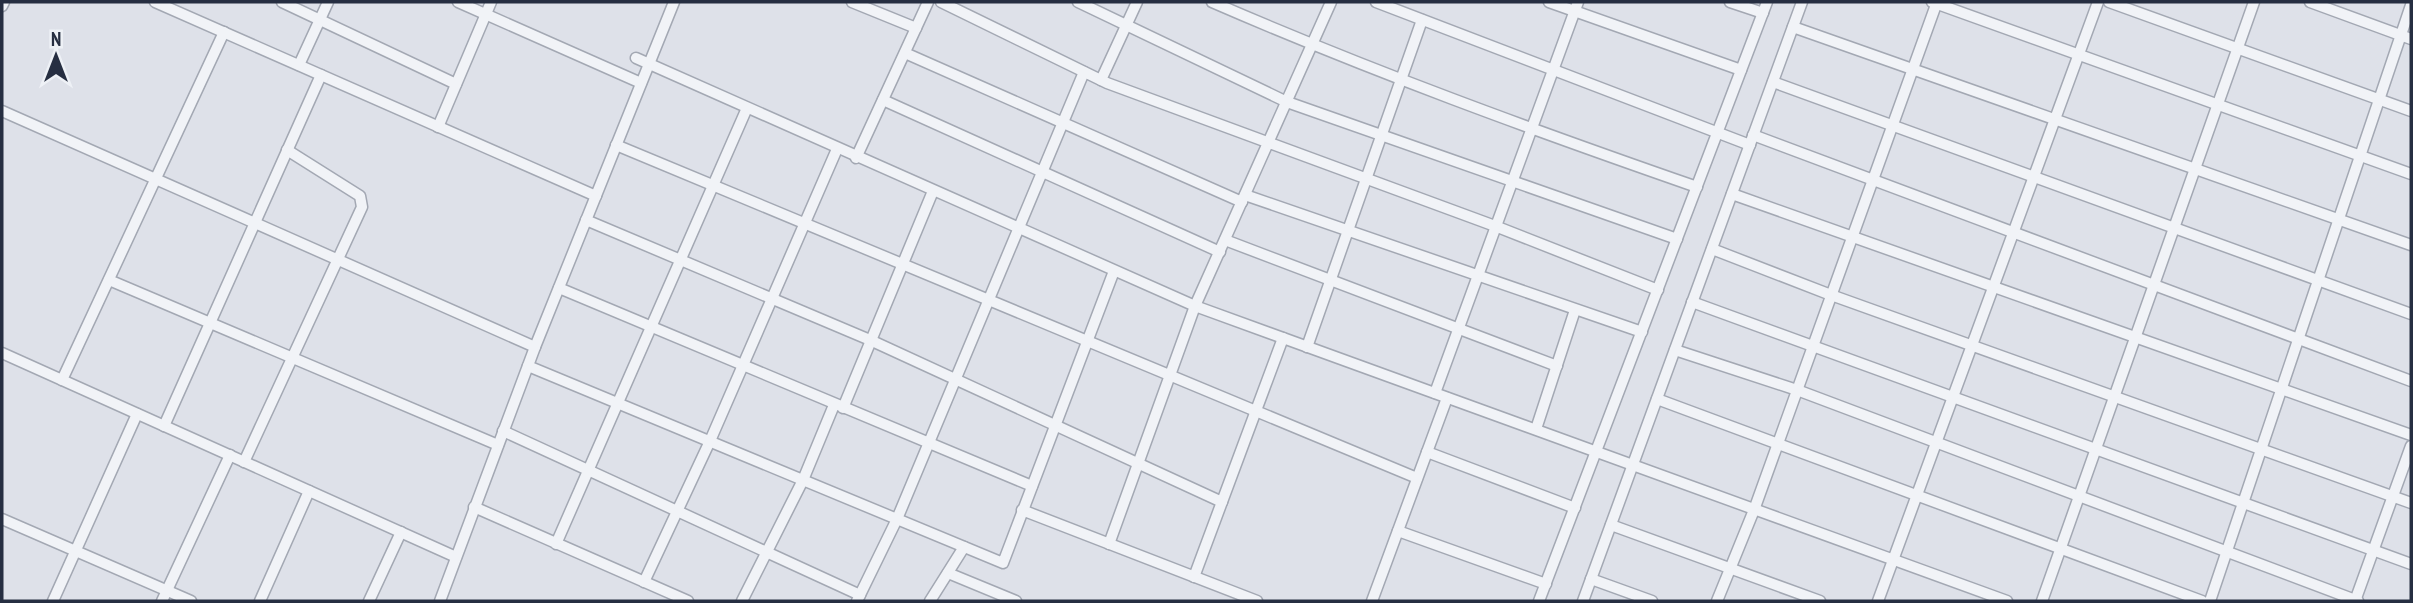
<svg xmlns="http://www.w3.org/2000/svg" width="2413" height="603" viewBox="0 0 2413 603" font-family="'PT Sans Narrow',sans-serif">
  <style>
    .lines { fill: none; stroke-linecap: round; stroke-linejoin: round }
    .minor-casing { stroke: #a3a8b3; stroke-width: 13 }
    .minor { stroke: #f1f3f7; stroke-width: 10 }
  </style>
  <rect width="100%" height="100%" fill="#dee1e9"/>
  <g class="lines">
    <g class="minor-casing">
      <g id="minor">
        <path d="M155 2 596 196"/>
        <path d="M282 2 456 84"/>
        <path d="M458 2 641 83"/>
        <path d="M852 2 916 28"/>
        <path d="M941 2 1107 83 1495 226 1658 290"/>
        <path d="M1078 2 1287 102 1677 239"/>
        <path d="M1212 2C1371 71 1533 130 1697 187"/>
        <path d="M1376 2 1750 145"/>
        <path d="M1549 2 1741 70"/>
        <path d="M1730 2 1763 13"/>
        <path d="M1932 2 2411 174"/>
        <path d="M2109 2 2411 111"/>
        <path d="M2310 2 2411 39"/>
        <path d="M2 6 4 2"/>
        <path d="M1793 27 2411 245"/>
        <path d="M905 53 1242 202"/>
        <path d="M636 58 1195 306 2007 601"/>
        <path d="M299 65 328 2"/>
        <path d="M1101 80 1137 2"/>
        <path d="M1773 82 2411 314"/>
        <path d="M883 100 1220 252"/>
        <path d="M2 111 535 347"/>
        <path d="M438 127 491 2"/>
        <path d="M1753 135 2411 381"/>
        <path d="M616 145 1417 478"/>
        <path d="M856 158 928 2"/>
        <path d="M1732 194 2411 435"/>
        <path d="M1245 195 1642 332"/>
        <path d="M586 220 870 340 1222 502"/>
        <path d="M1225 240 1557 366"/>
        <path d="M1712 249 1831 295 2411 503"/>
        <path d="M109 280 498 445"/>
        <path d="M559 288 1032 486"/>
        <path d="M1692 302 2411 564"/>
        <path d="M1307 347 1422 20"/>
        <path d="M1675 350 1797 390 2358 601"/>
        <path d="M2 353 456 557"/>
        <path d="M528 366 1003 563 1114 271"/>
        <path d="M62 380 224 32"/>
        <path d="M1435 393 1578 2"/>
        <path d="M1657 399 2202 601"/>
        <path d="M843 408 933 191"/>
        <path d="M164 426 321 75"/>
        <path d="M1536 429 1575 310"/>
        <path d="M503 431 860 595"/>
        <path d="M1427 452 1575 508"/>
        <path d="M244 462 362 207 360 196 287 150"/>
        <path d="M474 507 688 601"/>
        <path d="M1022 510 1257 601"/>
        <path d="M2 519 191 601"/>
        <path d="M1611 525 1820 601"/>
        <path d="M1398 531 1546 584"/>
        <path d="M556 544 747 108"/>
        <path d="M1109 544 1195 306 1331 2"/>
        <path d="M948 573 1016 601"/>
        <path d="M1194 577 1283 338"/>
        <path d="M1591 579 1652 601"/>
        <path d="M644 582 710 441 837 149"/>
        <path d="M53 601 137 414"/>
        <path d="M162 601 230 455"/>
        <path d="M260 601 309 491"/>
        <path d="M369 601 401 532"/>
        <path d="M440 601 535 347 674 2"/>
        <path d="M742 601 803 480 834 405"/>
        <path d="M857 601 897 519 1084 72"/>
        <path d="M930 601 964 547"/>
        <path d="M1372 601 1447 398"/>
        <path d="M1539 601 1767 2"/>
        <path d="M1583 601 1802 2"/>
        <path d="M1717 601 1754 510 1937 2"/>
        <path d="M1878 601 2098 2"/>
        <path d="M2042 601 2254 2"/>
        <path d="M2210 601 2411 5"/>
        <path d="M2355 601 2411 446"/>
      </g>
    </g>
    <use href="#minor" class="minor"/>
  </g>
  <rect width="2413" height="603" fill="none" stroke="#262e41" stroke-width="7"/>
  <g transform="translate(56 56)" stroke="#eef1f6" stroke-width="5" paint-order="stroke">
  <path d="M0-5L12 26L0 18L-12 26Z" fill="#262e41"/>
  <text y="-10" font-size="19" font-weight="bold" text-anchor="middle" fill="#262e41">N</text>
  </g>
</svg>
